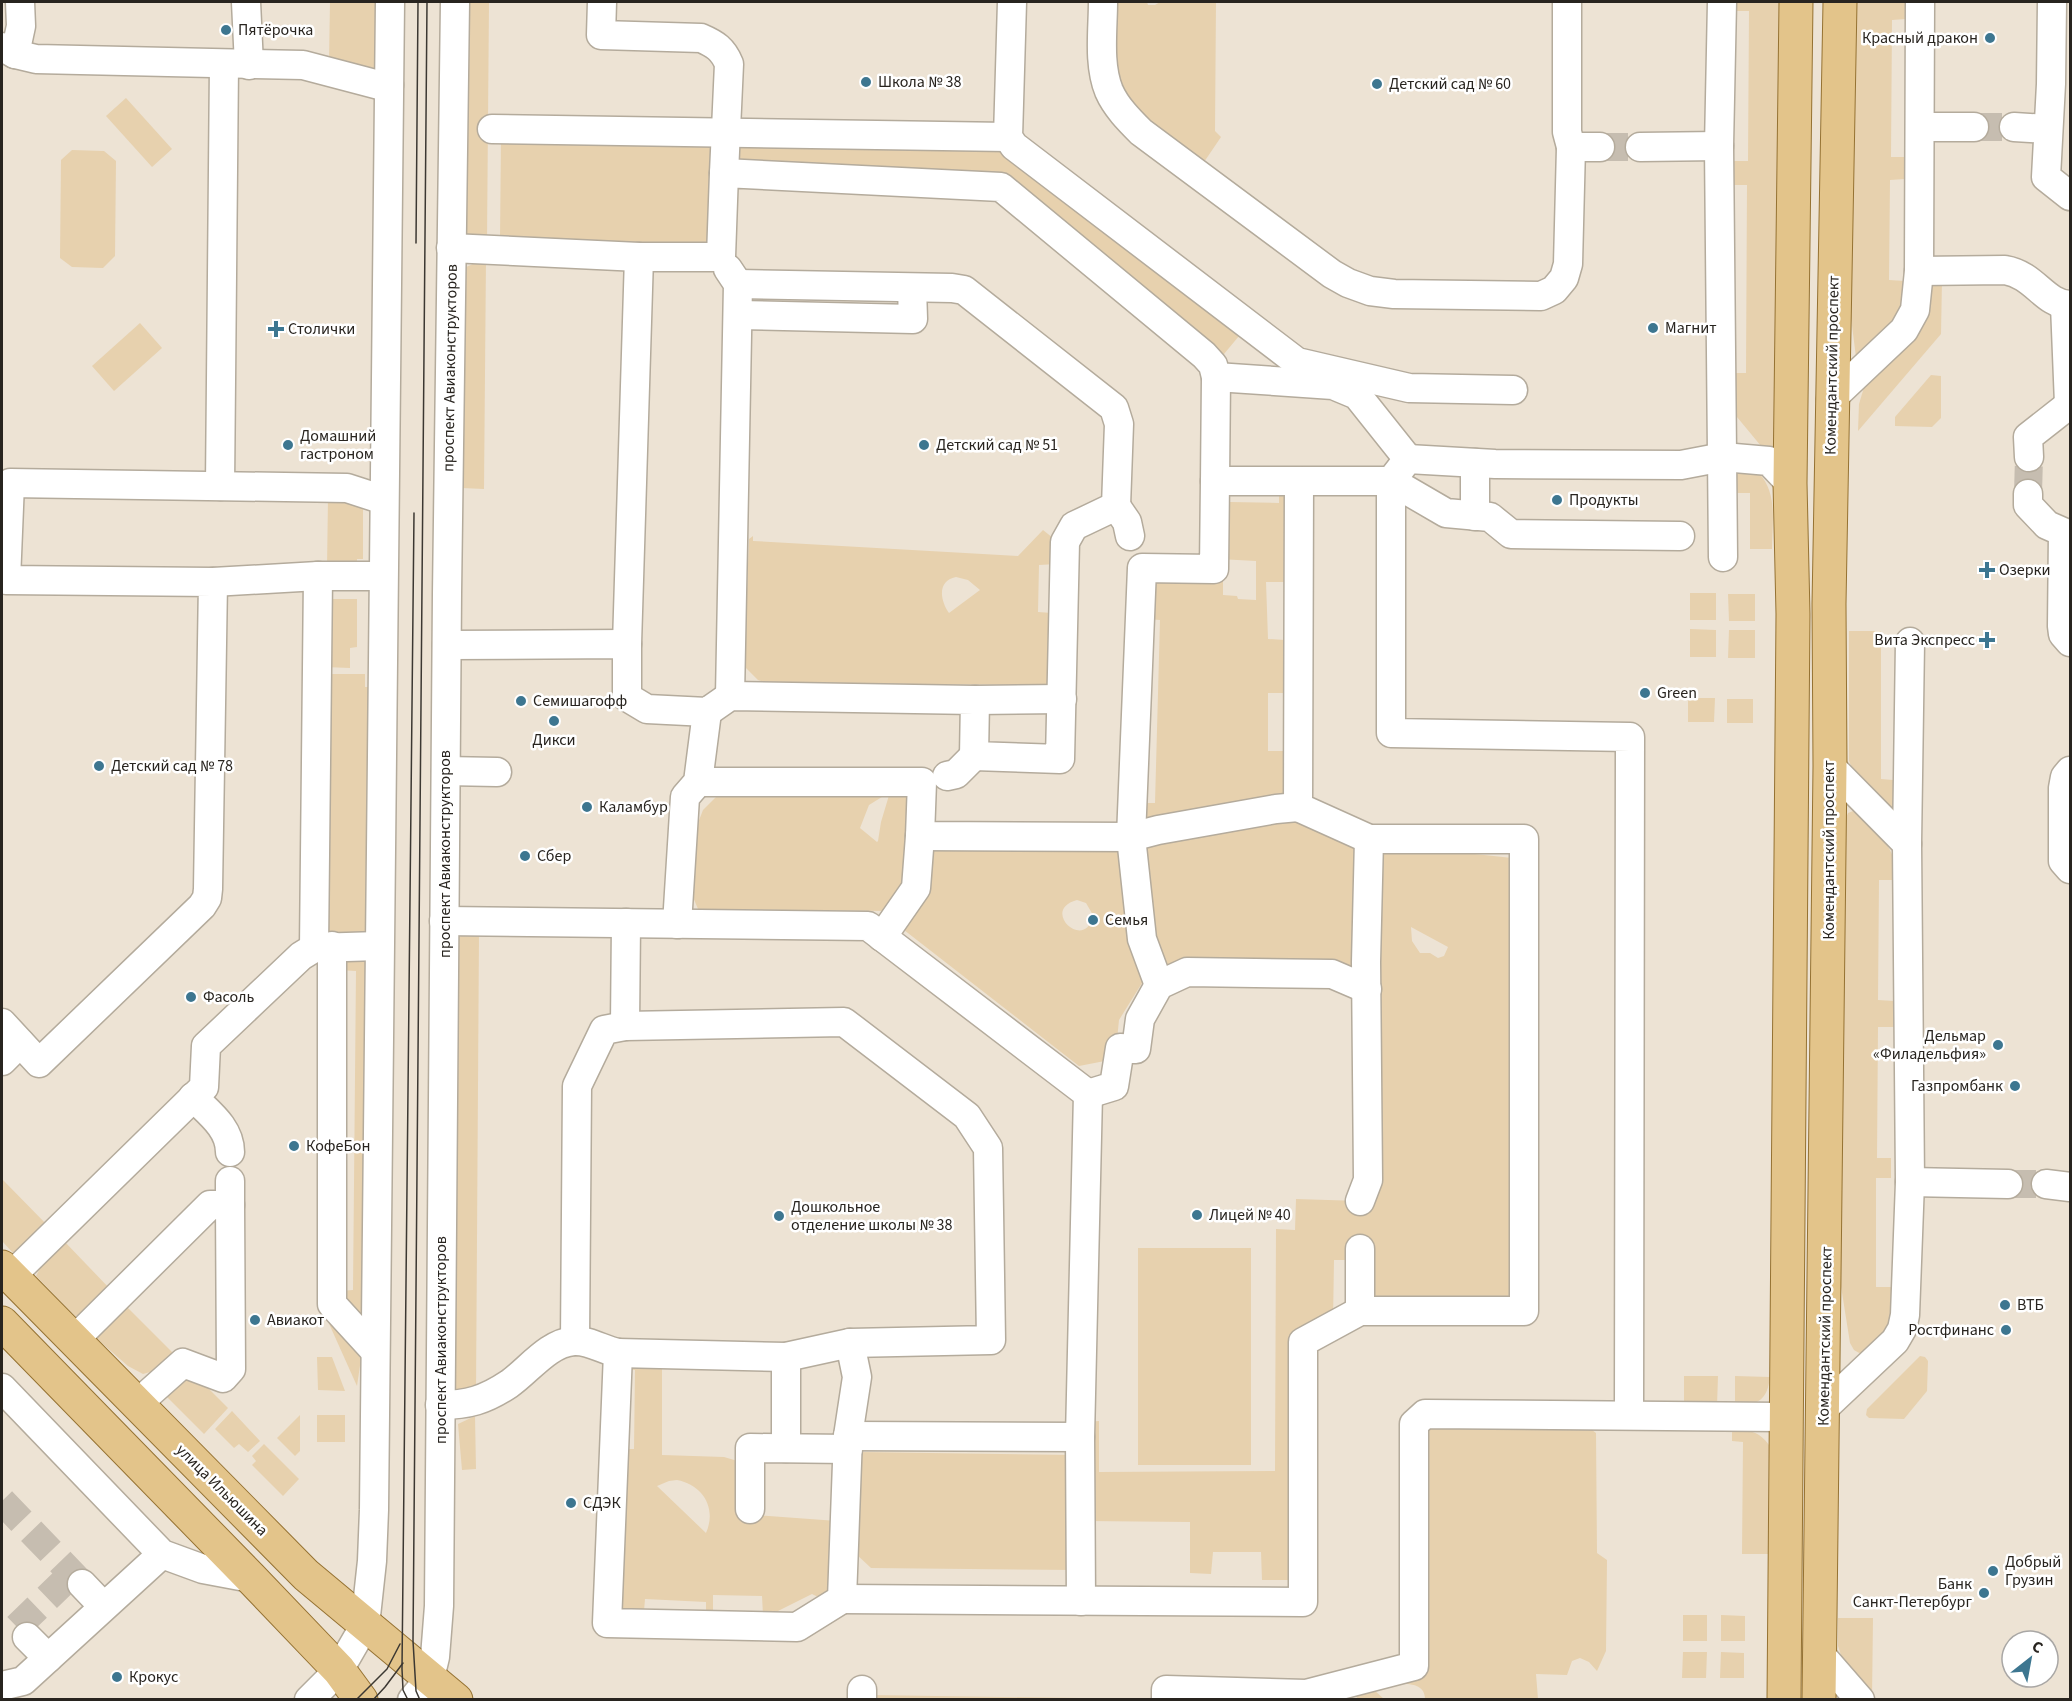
<svg xmlns="http://www.w3.org/2000/svg" width="2072" height="1701" viewBox="0 0 2072 1701" font-family="'Source Sans 3',sans-serif">
  <style>
    .green { fill: #e7d1ae; fill-rule: evenodd }
    .lines { fill: none; stroke-linecap: round; stroke-linejoin: round }
    .minor-tunnel { stroke: #c6bdb0; stroke-width: 28; stroke-dasharray: 28 14; stroke-linecap: butt }
    .minor-casing { stroke: #b4ab9c; stroke-width: 31 }
    .major-casing { stroke: #957232; stroke-width: 35 }
    .minor { stroke: #fff; stroke-width: 28 }
    .major { stroke: #e3c48a; stroke-width: 33 }
    .tram { stroke: #3c3832; stroke-width: 1.5 }
    .poi-dot { fill: #3d7690; stroke: #fff; stroke-width: 2 }
    .labels { text-anchor: middle; dominant-baseline: central; stroke-width: 5; stroke-linejoin: round; paint-order: stroke }
    .poi-label { font-size: 16px; fill: #28241f; stroke: #fff; text-anchor: start }
    .street-label { font-size: 16px; fill: #28241f; stroke: #fff }
  </style>
  <rect width="100%" height="100%" fill="#ede3d4"/>
  <g class="green">
    <path d="M330 2H380L379 73 329 61Z"/>
    <path d="M467 2H489L487 240 465 234Z"/>
    <path d="M1111 2H1147L1148 5H1155L1160 2H1216L1215 131 1221 137 1202 165 1147 124 1118 89Z"/>
    <path d="M1735 2H1786L1780 447 1770 449 1761 446 1732 411V373H1746L1747 185H1732V161H1748L1749 11H1735Z"/>
    <path d="M1857 2H1906V19L1892 20 1891 157H1905V179L1890 180 1889 280 1905 281 1903 312 1856 357 1851 318Z"/>
    <path d="M126 98 172 149 152 167 106 116Z"/>
    <path d="M501 137 718 138 713 247 500 239Z"/>
    <path d="M736 137 1005 143 1244 330 1219 360 1007 186 736 169Z"/>
    <path d="M72 150 104 151 116 161 115 256 103 268 72 267 60 258 61 160Z"/>
    <path d="M486 258 484 489 462 488 464 268Z"/>
    <path d="M1942 280 1941 334 1858 431 1859 404 1865 384 1931 286Z"/>
    <path d="M140 323 162 348 114 391 92 366Z"/>
    <path d="M1931 375 1941 376V418L1932 427 1895 426V417Z"/>
    <path d="M1748 472 1759 473C1778 494 1772 522 1772 549H1750V493H1737L1736 474Z"/>
    <path d="M1220 487 1230 488V502L1279 503V489L1289 495 1285 582H1266L1268 639 1285 640V693H1268V751H1283L1285 798 1138 826 1139 803H1155L1160 620 1147 619 1149 580 1223 581V595L1237 596 1238 599 1256 600V561L1219 559Z"/>
    <path d="M328 498 363 507V559H357V568H327Z"/>
    <path d="M1043 530 1058 542 1057 564 1039 565 1038 612 1052 613 1049 685 767 683 758 680 744 666 749 539 753 536V541L1018 556ZM956 577 968 580 980 590 949 613C940 600 937 581 956 577Z"/>
    <rect x="1690" y="593" width="26" height="27"/>
    <path d="M1728 594H1755V621H1729Z"/>
    <path d="M326 599H357V647L350 648V668L325 667Z"/>
    <path d="M1690 629 1716 630V657H1690Z"/>
    <path d="M1729 630H1755V658H1728Z"/>
    <path d="M1849 631H1881V779L1893 780V809L1886 808 1854 772 1849 761Z"/>
    <path d="M325 674H365V687H374L371 927 356 936 322 935Z"/>
    <path d="M1688 698H1715L1714 722H1688Z"/>
    <rect x="1727" y="699" width="26" height="24"/>
    <path d="M904 790 911 800 909 873 888 911 698 909 693 897 698 823 703 810 721 792ZM890 792 881 822 878 841 877 842 860 828 869 805Z"/>
    <path d="M1853 811 1858 812C1879 835 1896 847 1898 880H1879L1878 1000 1894 1001V1027H1878L1877 1158H1891V1178H1876V1287H1894L1892 1326 1861 1354 1854 1350 1850 1343 1840 1280 1846 818 1848 813Z"/>
    <path d="M1286 816 1359 842 1356 969 1168 974 1153 940 1139 845Z"/>
    <path d="M1128 846 1151 974 1142 983 1119 1020 1115 1059 1079 1066 895 923 925 847ZM1077 900 1086 903 1093 915C1086 953 1039 910 1077 900Z"/>
    <path d="M1447 851 1512 858V1302L1360 1300V1260H1334L1333 1322 1309 1335 1296 1580H1262L1261 1552H1213L1211 1574 1190 1573V1522L1084 1521 1087 1422 1099 1421V1472L1275 1471 1276 1229 1295 1230 1296 1199 1360 1201 1373 852ZM1411 927 1448 947 1444 956 1438 958 1430 953H1420L1412 941Z"/>
    <path d="M472 933H479L476 1394 454 1393 458 937Z"/>
    <path d="M338 952 371 955 366 1322 339 1291 353 1290 356 971 338 970Z"/>
    <path d="M2 1179 50 1228 14 1254 2 1241Z"/>
    <path d="M63 1240 111 1290 90 1312 75 1316 36 1276 46 1257Z"/>
    <rect x="1138" y="1248" width="113" height="217"/>
    <path d="M122 1302 174 1354 157 1370 143 1374 128 1366 96 1338 103 1321Z"/>
    <path d="M322 1308 362 1352 357 1386Z"/>
    <path d="M1920 1356 1925 1357 1928 1361 1927 1391 1904 1419 1869 1418 1866 1415 1867 1409Z"/>
    <path d="M317 1357H332L345 1391 318 1390Z"/>
    <path d="M662 1359V1455L724 1457 741 1462 743 1514 837 1521 836 1594 826 1601 812 1594 776 1612 775 1616 763 1615 762 1596 713 1595V1613H706V1602L645 1599 644 1611 615 1610 622 1449H634L635 1370 624 1369ZM677 1480C703 1485 717 1508 706 1533L657 1486 669 1481Z"/>
    <path d="M178 1376 200 1380 228 1408 204 1434 167 1397 171 1382Z"/>
    <path d="M1684 1376H1718L1717 1406H1684Z"/>
    <path d="M1735 1376 1770 1377C1767 1401 1758 1404 1735 1407Z"/>
    <path d="M232 1411 260 1441 248 1452 239 1444 234 1448 215 1429Z"/>
    <path d="M300 1415V1451L295 1456 277 1438Z"/>
    <rect x="317" y="1415" width="28" height="27"/>
    <path d="M475 1416 476 1469 462 1470 458 1424Z"/>
    <path d="M1583 1423 1596 1433 1597 1553 1607 1560 1606 1651 1597 1671 1589 1662 1580 1658 1572 1661 1567 1675 1536 1674 1538 1699H1425C1425 1676 1389 1686 1374 1687V1690L1384 1699H1358L1347 1687 1411 1671 1426 1426Z"/>
    <path d="M1732 1429C1749 1430 1759 1431 1769 1445L1768 1554H1742L1743 1442 1732 1441Z"/>
    <path d="M264 1444 299 1479 283 1496 252 1465 256 1461 252 1456Z"/>
    <path d="M858 1452 1075 1455V1570L871 1568 855 1553Z"/>
    <rect x="1683" y="1615" width="24" height="26"/>
    <path d="M1721 1615 1745 1616V1641H1721Z"/>
    <path d="M1838 1618H1873L1872 1699 1843 1661 1838 1646Z"/>
    <path d="M1683 1652H1707L1706 1678H1682Z"/>
    <path d="M1721 1652 1744 1653V1678H1720Z"/>
    <path d="M869 1695 1146 1699 869 1700Z"/>
  </g>
  <g class="lines">
    <g class="minor-tunnel">
      <path d="M1974 127H2014"/>
      <path d="M1600 147H1640"/>
      <path d="M2028 494 2029 457"/>
      <path d="M2008 1184H2046"/>
      <path d="M2 1501 82 1584"/>
      <path d="M17 1627 72 1574"/>
    </g>
    <g class="minor-casing">
      <g id="minor">
        <path d="M246 2 249 65"/>
        <path d="M602 2 601 35 701 38C715 44 723 49 729 64L724 173"/>
        <path d="M1012 2 1008 137 1014 146 1297 362 1409 388 1513 390"/>
        <path d="M1103 2C1103 30 1098 64 1109 91 1116 107 1129 120 1141 132L1332 274 1348 283 1370 291 1394 294 1541 296 1554 290 1564 278 1568 264 1571 147"/>
        <path d="M1567 2V132L1571 147H1600"/>
        <path d="M1722 2 1719 146 1723 557"/>
        <path d="M2052 2 2051 84 2046 177 2070 196"/>
        <path d="M2 47 15 54 36 59 303 65 379 85H389"/>
        <path d="M15 54 21 26 20 2"/>
        <path d="M1920 127H1974"/>
        <path d="M2014 127 2048 129"/>
        <path d="M492 129 1008 137"/>
        <path d="M1640 147 1719 146"/>
        <path d="M451 248 639 257H721L724 173 1001 187 1204 355 1213 365 1216 377 1215 481H1391L1408 459 1495 464 1681 465 1723 457 1769 461 1790 483"/>
        <path d="M728 269 738 284 730 696"/>
        <path d="M1919 271 2005 270C2035 275 2044 304 2070 305"/>
        <path d="M2065 305 2069 404"/>
        <path d="M738 315 913 319 912 288"/>
        <path d="M1216 377 1333 385 1357 395 1408 459"/>
        <path d="M1831 399 1904 330 1915 310 1919 271 1920 2"/>
        <path d="M2029 457 2028 437 2070 404"/>
        <path d="M220 486 224 64"/>
        <path d="M2028 494V505L2047 525 2063 532 2062 626 2063 634 2070 642"/>
        <path d="M1116 506 1127 522 1130 536"/>
        <path d="M1475 516V463"/>
        <path d="M213 582 318 576H383"/>
        <path d="M627 644 639 257"/>
        <path d="M447 645 627 644V697L647 709 707 712 730 696 975 700 974 756 1060 759 1065 542 1074 526 1116 506 1119 424 1114 408 964 290 952 288 738 284"/>
        <path d="M975 700 1062 699"/>
        <path d="M446 771 497 772"/>
        <path d="M2070 771 2065 777 2063 788V861L2070 869"/>
        <path d="M947 776 956 774 974 756"/>
        <path d="M698 782H922L920 836 1131 837 1142 568 1214 569 1215 481"/>
        <path d="M1907 844 1910 642"/>
        <path d="M444 921 868 926 1088 1094 1080 1437 848 1436"/>
        <path d="M677 924 685 797 698 782 707 712"/>
        <path d="M882 937 916 888 920 836"/>
        <path d="M332 946V1304L375 1351"/>
        <path d="M314 948 379 946"/>
        <path d="M1159 985 1142 939 1131 837 1158 830 1276 809 1298 807"/>
        <path d="M2 1023 39 1063 202 906 207 898 208 889 213 582 6 580 10 483 347 488 384 500"/>
        <path d="M625 1026 626 923"/>
        <path d="M2 1061 20 1043"/>
        <path d="M1088 1094 1114 1086 1120 1048 1136 1049 1140 1019 1159 985 1187 972 1332 974 1367 989"/>
        <path d="M193 1097C209 1113 230 1128 230 1152"/>
        <path d="M1910 1182 2008 1184"/>
        <path d="M2046 1184 2070 1187"/>
        <path d="M1360 1201 1368 1180 1366 962 1369 839"/>
        <path d="M230 1205V1181"/>
        <path d="M11 1276 204 1087 206 1046 301 956 314 948 318 576"/>
        <path d="M1360 1311V1249"/>
        <path d="M74 1340 210 1205H230L231 1369 223 1378 183 1363 137 1404"/>
        <path d="M575 1341 577 1086 604 1030 625 1026 844 1022 967 1116 988 1148 991 1340 850 1343 786 1357 618 1353"/>
        <path d="M786 1357V1448"/>
        <path d="M2 1388 162 1554 203 1569 251 1578"/>
        <path d="M440 1405C468 1405 485 1400 509 1384 529 1370 548 1343 574 1341 589 1340 603 1350 618 1353L607 1623 797 1627 842 1599 848 1436 857 1377 850 1343"/>
        <path d="M1824 1408 1895 1341 1902 1329 1905 1315 1910 1182 1907 844 1830 766"/>
        <path d="M1629 1415 1630 737 1391 733V481L1446 513 1490 517 1511 534 1680 536"/>
        <path d="M1080 1437 1081 1601"/>
        <path d="M750 1509V1448L848 1449"/>
        <path d="M82 1584 103 1606"/>
        <path d="M842 1599 1303 1602V1342L1360 1311H1524V839H1369L1298 807 1299 482"/>
        <path d="M27 1637 48 1658"/>
        <path d="M1820 1654 1860 1700"/>
        <path d="M2 1686 23 1681 162 1554"/>
        <path d="M862 1690V1700"/>
        <path d="M309 1700 339 1670 365 1625 372 1561 374 1510 390 2"/>
        <path d="M412 1700 430 1678 435 1657 439 1606 447 594 455 2"/>
        <path d="M1166 1700V1690L1306 1694 1414 1666V1424L1425 1414 1787 1417"/>
      </g>
    </g>
    <g class="major-casing">
      <g id="major">
        <path d="M2 1267 306 1575 456 1700"/>
        <path d="M2 1323 251 1578 339 1670 361 1700"/>
        <path d="M1784 1700 1793 614 1790 483 1796 2"/>
        <path d="M1819 1700 1830 766 1829 604 1840 2"/>
      </g>
    </g>
    <use href="#minor" class="minor"/>
    <use href="#major" class="major"/>
    <g class="tram">
      <path d="M416 243 418 2"/>
      <path d="M356 1700 387 1669 400 1644"/>
      <path d="M373 1700 385 1687 403 1663"/>
      <path d="M408 1700 403 1690 402 1669 414 513"/>
      <path d="M420 1700 416 1691 413 1641 427 2"/>
    </g>
  </g>
  <g class="poi-dot">
    <circle cx="226" cy="30" r="6"/>
    <circle cx="1990" cy="38" r="6"/>
    <circle cx="866" cy="82" r="6"/>
    <circle cx="1377" cy="84" r="6"/>
    <circle cx="1653" cy="328" r="6"/>
    <path d="M273 320h6v6h6v6h-6v6h-6v-6h-6v-6h6z"/>
    <circle cx="288" cy="445" r="6"/>
    <circle cx="924" cy="445" r="6"/>
    <circle cx="1557" cy="500" r="6"/>
    <path d="M1984 561h6v6h6v6h-6v6h-6v-6h-6v-6h6z"/>
    <path d="M1984 631h6v6h6v6h-6v6h-6v-6h-6v-6h6z"/>
    <circle cx="1645" cy="693" r="6"/>
    <circle cx="521" cy="701" r="6"/>
    <circle cx="554" cy="721" r="6"/>
    <circle cx="99" cy="766" r="6"/>
    <circle cx="587" cy="807" r="6"/>
    <circle cx="525" cy="856" r="6"/>
    <circle cx="1093" cy="920" r="6"/>
    <circle cx="191" cy="997" r="6"/>
    <circle cx="1998" cy="1045" r="6"/>
    <circle cx="2015" cy="1086" r="6"/>
    <circle cx="294" cy="1146" r="6"/>
    <circle cx="1197" cy="1215" r="6"/>
    <circle cx="779" cy="1216" r="6"/>
    <circle cx="2005" cy="1305" r="6"/>
    <circle cx="255" cy="1320" r="6"/>
    <circle cx="2006" cy="1330" r="6"/>
    <circle cx="571" cy="1503" r="6"/>
    <circle cx="1993" cy="1571" r="6"/>
    <circle cx="1984" cy="1593" r="6"/>
    <circle cx="117" cy="1677" r="6"/>
  </g>
  <g class="labels">
    <g class="poi-label">
      <text x="238" y="30">Пятёрочка</text>
      <text x="1978" y="38" text-anchor="end">Красный дракон</text>
      <text x="878" y="82">Школа № 38</text>
      <text x="1389" y="84">Детский сад № 60</text>
      <text x="1665" y="328">Магнит</text>
      <text x="288" y="329">Столички</text>
      <text x="300" y="436">Домашний<tspan x="300" dy="18">гастроном</tspan></text>
      <text x="936" y="445">Детский сад № 51</text>
      <text x="1569" y="500">Продукты</text>
      <text x="1999" y="570">Озерки</text>
      <text x="1975" y="640" text-anchor="end">Вита Экспресс</text>
      <text x="1657" y="693">Green</text>
      <text x="533" y="701">Семишагофф</text>
      <text x="554" y="740" text-anchor="middle">Дикси</text>
      <text x="111" y="766">Детский сад № 78</text>
      <text x="599" y="807">Каламбур</text>
      <text x="537" y="856">Сбер</text>
      <text x="1105" y="920">Семья</text>
      <text x="203" y="997">Фасоль</text>
      <text x="1986" y="1036" text-anchor="end">Дельмар<tspan x="1986" dy="18">«Филадельфия»</tspan></text>
      <text x="2003" y="1086" text-anchor="end">Газпромбанк</text>
      <text x="306" y="1146">КофеБон</text>
      <text x="791" y="1207">Дошкольное<tspan x="791" dy="18">отделение школы № 38</tspan></text>
      <text x="1209" y="1215">Лицей № 40</text>
      <text x="2017" y="1305">ВТБ</text>
      <text x="267" y="1320">Авиакот</text>
      <text x="1994" y="1330" text-anchor="end">Ростфинанс</text>
      <text x="583" y="1503">СДЭК</text>
      <text x="2005" y="1562">Добрый<tspan x="2005" dy="18">Грузин</tspan></text>
      <text x="1972" y="1584" text-anchor="end">Банк<tspan x="1972" dy="18">Санкт-Петербург</tspan></text>
      <text x="129" y="1677">Крокус</text>
    </g>
    <g class="street-label">
      <text transform="translate(1832 365) rotate(-89)">Комендантский проспект</text>
      <text transform="translate(450 368) rotate(-89)">проспект Авиаконструкторов</text>
      <text transform="translate(1829 850) rotate(-90)">Комендантский проспект</text>
      <text transform="translate(445 854) rotate(-90)">проспект Авиаконструкторов</text>
      <text transform="translate(1825 1336) rotate(-89)">Комендантский проспект</text>
      <text transform="translate(441 1340) rotate(-90)">проспект Авиаконструкторов</text>
      <text transform="translate(222 1490) rotate(45)">улица Ильюшина</text>
    </g>
  </g>
  <rect width="2072" height="1701" fill="none" stroke="#28241f" stroke-width="6"/>
  <g transform="translate(2030 1659) rotate(31)"><circle r="28" fill="#ffffff" stroke="#a9a7a5" stroke-width="1.5"/>
  <path d="M0-4.5L10 22L0 15L-10 22Z" fill="#3d7690"/>
  <text y="-9" font-size="16" font-weight="bold" text-anchor="middle" fill="#28241f">С</text>
  </g>
</svg>
